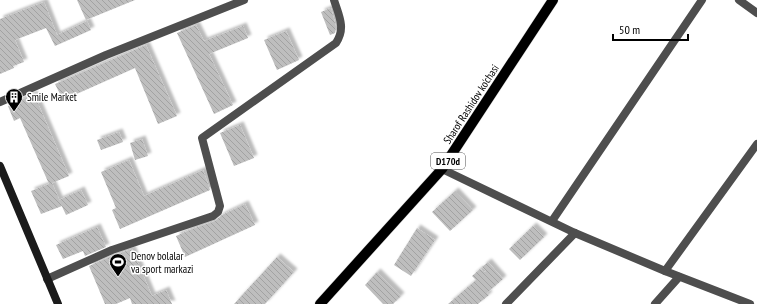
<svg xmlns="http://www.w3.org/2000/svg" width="757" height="304" viewBox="0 0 757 304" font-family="'PT Sans Narrow',sans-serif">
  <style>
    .building { fill: url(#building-back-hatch); filter: url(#shadow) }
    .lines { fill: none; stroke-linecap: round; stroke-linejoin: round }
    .primary-casing { stroke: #dbdbdb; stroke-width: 11 }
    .street { stroke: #4e4e4e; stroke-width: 8 }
    .secondary { stroke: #1b1b1b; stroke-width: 8 }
    .primary { stroke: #000; stroke-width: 10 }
    .labels { text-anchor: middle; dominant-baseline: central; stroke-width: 3; stroke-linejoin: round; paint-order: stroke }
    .shield { fill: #fff; stroke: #4c4c4c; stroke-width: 1 }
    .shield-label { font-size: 10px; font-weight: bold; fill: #000 }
    .poi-label { font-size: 11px; fill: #000; stroke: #fff; text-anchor: start }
    .street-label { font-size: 11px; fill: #000; stroke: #fff }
  </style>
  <defs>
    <pattern id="building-back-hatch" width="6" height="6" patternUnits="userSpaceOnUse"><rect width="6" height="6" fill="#bebebe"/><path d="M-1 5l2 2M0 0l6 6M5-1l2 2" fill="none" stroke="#a2a2a2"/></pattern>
    <filter id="shadow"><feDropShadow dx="3.5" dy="-3.5" stdDeviation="1" flood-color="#0004"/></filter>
  </defs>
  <rect width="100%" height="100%" fill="#fff"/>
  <g class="building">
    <path d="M77 0H135L86 20Z"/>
    <path d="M44 2 57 35 87 21 91 30 55 46 46 28 15 40 24 62 13 66 14 68 0 74V19Z"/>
    <path d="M331 8 336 27 335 33 330 35 321 12Z"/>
    <path d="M196 25 204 41 243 26 248 38 209 54 233 105 214 114 177 33Z"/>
    <path d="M286 31 299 60 277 70 264 40Z"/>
    <path d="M146 45 177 116 158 124 135 68 63 100 55 84Z"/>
    <path d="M34 94 69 176 52 183 62 206 41 214 31 191 49 184 20 118 14 121 8 106Z"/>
    <path d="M240 125 254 158 234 166 220 133Z"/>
    <path d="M119 132 123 142 101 150 97 140Z"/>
    <path d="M142 139 148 156 135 160 130 143Z"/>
    <path d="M129 160 144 196 203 170 210 190 120 229 112 210 116 208 101 172Z"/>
    <path d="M81 190 88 205 66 215 59 200Z"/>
    <path d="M455 191 473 210 450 231 432 212Z"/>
    <path d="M245 204 255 225 185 257 176 236 192 229 215 221 222 215Z"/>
    <path d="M533 226 544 237 520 260 509 249Z"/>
    <path d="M97 227 106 247 85 256 83 251 63 259 56 245Z"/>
    <path d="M417 228 435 240 411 276 394 265Z"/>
    <path d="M132 249 152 296 166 290 172 304H132L130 298 116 304H105L89 266 114 255Z"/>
    <path d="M277 257 294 272 265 304H234Z"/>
    <path d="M488 262 503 279 487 293 489 295 478 304H448L476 280 472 276 480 269 485 272 486 271 482 267Z"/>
    <path d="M377 272 401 296 393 304H383L365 285Z"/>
  </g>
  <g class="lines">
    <g class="primary-casing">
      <path id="primary" d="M320 304 442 169 553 0"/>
    </g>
    <g class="street">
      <path d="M739 0 757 13"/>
      <path d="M0 102 106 55 244 0"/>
      <path d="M442 169 575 233 665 271 750 304"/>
      <path d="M552 221 702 0"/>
      <path d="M665 271 757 144"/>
      <path d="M47 279 112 250 213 216 218 212 220 206 202 138 336 43C346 28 339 16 334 0"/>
      <path d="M506 304 575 233"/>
      <path d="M655 304 679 277"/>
    </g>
    <path class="secondary" d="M0 166 58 304"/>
    <use href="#primary" class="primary"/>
  </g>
  <defs>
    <g id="building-pin" transform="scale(0.9)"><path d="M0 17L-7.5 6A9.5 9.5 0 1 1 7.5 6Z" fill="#000" stroke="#fff"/><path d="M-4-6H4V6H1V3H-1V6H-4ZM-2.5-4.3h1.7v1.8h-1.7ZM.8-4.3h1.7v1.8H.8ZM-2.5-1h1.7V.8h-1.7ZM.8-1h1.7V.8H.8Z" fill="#fff"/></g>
    <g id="stadium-pin" transform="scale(0.9)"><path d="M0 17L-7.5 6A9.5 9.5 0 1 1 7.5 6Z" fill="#000" stroke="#fff"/><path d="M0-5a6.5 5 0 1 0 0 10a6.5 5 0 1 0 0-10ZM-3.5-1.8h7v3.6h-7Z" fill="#fff"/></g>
  </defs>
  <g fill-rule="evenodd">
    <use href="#building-pin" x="14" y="97"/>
    <use href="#stadium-pin" x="118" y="262"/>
  </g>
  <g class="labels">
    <rect class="shield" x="431" y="153" width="34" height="16" rx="3"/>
    <g class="shield-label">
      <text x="448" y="161">D170d</text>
    </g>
    <g class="poi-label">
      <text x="27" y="97">Smile Market</text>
      <text x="131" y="256">Denov bolalar<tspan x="131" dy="13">va sport markazi</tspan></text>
    </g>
    <g class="street-label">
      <text transform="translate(471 104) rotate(-57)">Sharof Rashidov ko'chasi</text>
    </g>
  </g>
  <path d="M613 34v6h75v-6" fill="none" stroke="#000000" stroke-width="2"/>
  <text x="619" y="34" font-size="12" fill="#000000" stroke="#ffffff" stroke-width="3" paint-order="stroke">50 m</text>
</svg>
